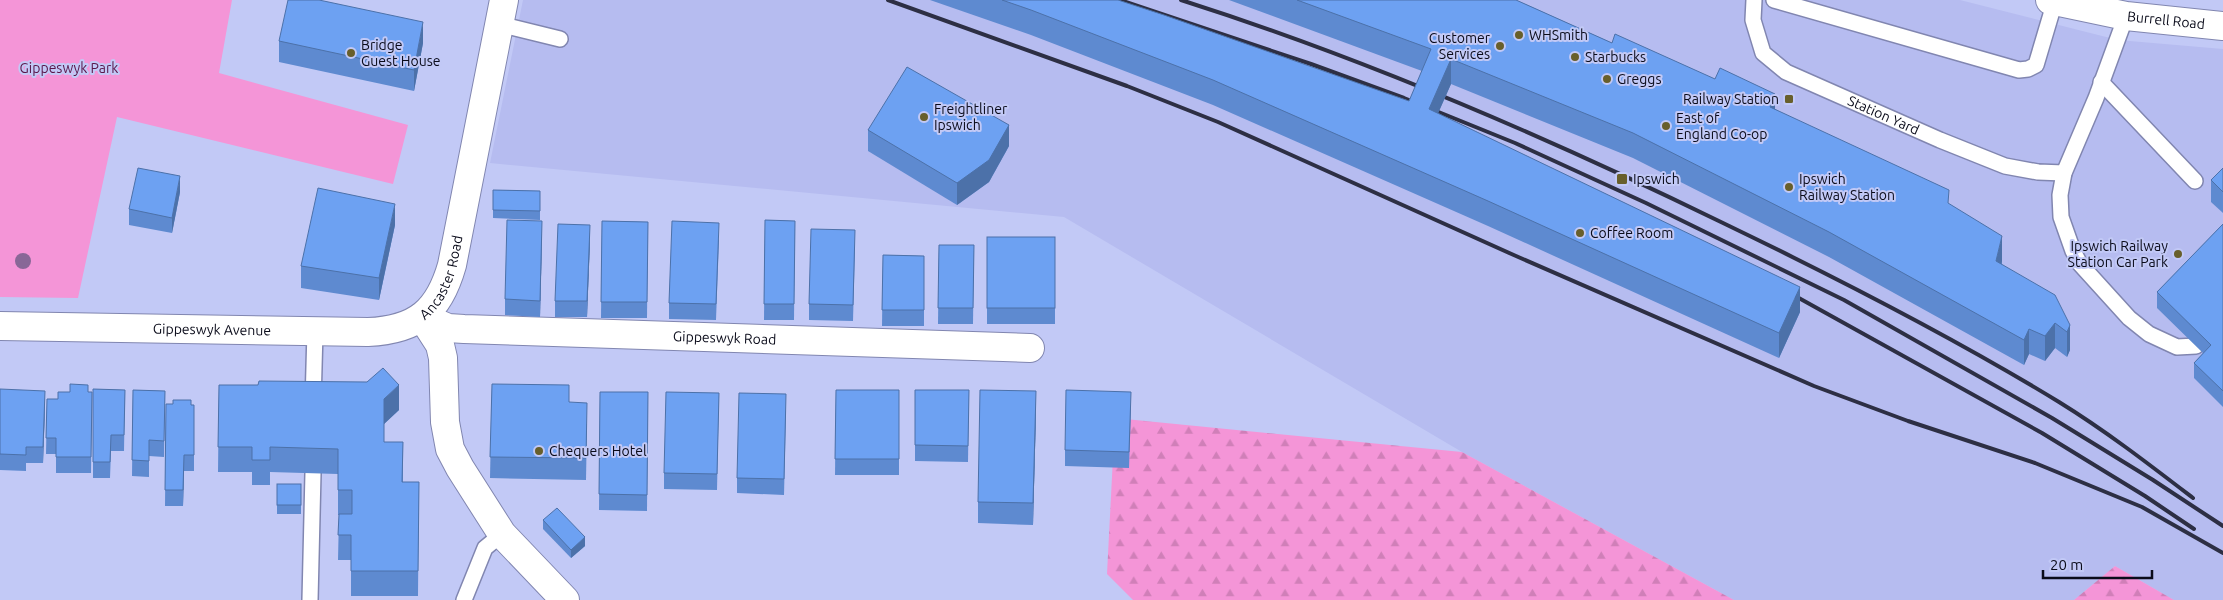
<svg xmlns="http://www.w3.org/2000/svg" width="2223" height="600" viewBox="0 0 2223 600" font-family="Ubuntu,sans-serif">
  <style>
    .built { fill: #b6bcf0 }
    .forest { fill: url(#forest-firs) }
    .green { fill: #f495d7 }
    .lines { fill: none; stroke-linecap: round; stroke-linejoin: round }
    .lane-casing { stroke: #8186b0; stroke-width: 18 }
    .street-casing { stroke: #8186b0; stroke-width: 30 }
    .secondary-casing { stroke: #8186b0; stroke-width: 30 }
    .lane { stroke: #fff; stroke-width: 15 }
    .street { stroke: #fff; stroke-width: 28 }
    .secondary { stroke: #fff; stroke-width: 28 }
    .rail { stroke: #2d2f44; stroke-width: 4 }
    .tree { fill: #896797 }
    .wall { fill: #5e8ad0 }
    .shaded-wall { fill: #4c71a9 }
    .building { fill: #6da1f2; stroke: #4c71a9 }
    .poi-dot { fill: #685f2b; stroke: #c2c9f6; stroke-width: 2 }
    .labels { text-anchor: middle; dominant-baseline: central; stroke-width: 4; stroke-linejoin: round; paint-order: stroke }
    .street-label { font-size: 14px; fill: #0a0b1a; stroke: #c2c9f6 }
    .poi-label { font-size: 14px; fill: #0a0b1a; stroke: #c2c9f6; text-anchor: start }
    .park-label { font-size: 14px; fill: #5a164a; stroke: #c2c9f6 }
  </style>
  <defs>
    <pattern id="forest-firs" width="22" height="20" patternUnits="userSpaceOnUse" patternTransform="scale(1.25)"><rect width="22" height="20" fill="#f495d7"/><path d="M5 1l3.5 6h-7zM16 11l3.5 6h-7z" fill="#d07fb8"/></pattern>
  </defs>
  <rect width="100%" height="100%" fill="#c2c9f6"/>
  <path class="built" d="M523 0H1960L2118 40 2223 49V600H2174L2115 566 2074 600H1734L1462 452 1064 217 490 163Z"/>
  <g class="forest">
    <path d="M1115 418 1462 452 1734 600H1133L1107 574Z"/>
    <path d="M2115 566 2174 600H2074Z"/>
  </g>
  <path class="green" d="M0 0H232L219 73 408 125 393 184 117 117 78 298 0 297Z"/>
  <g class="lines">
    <g class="lane-casing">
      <g id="lane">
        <path id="s1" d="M1754 0 1753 20 1763 53 1786 72 1940 140 2005 166 2038 172 2064 173"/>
        <path d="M1774 0 2019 70 2028 69 2036 65 2055 1"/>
        <path d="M2126 16 2096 98 2064 173 2060 195 2061 217 2073 251 2080 264 2129 318 2149 334 2177 347 2196 346"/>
        <path d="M499 24 560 39"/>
        <path d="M2101 82 2195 181"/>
        <path d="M313 403 315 331"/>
        <path d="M310 600 313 473"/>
        <path d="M464 600 485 548 502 534"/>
      </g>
    </g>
    <g class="street-casing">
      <g id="street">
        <path id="s2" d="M422 317 448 328 464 329 1030 348"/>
        <path d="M422 317 440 345 443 358 445 422 450 449 460 468 502 534 565 600"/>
      </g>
    </g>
    <g class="secondary-casing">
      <g id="secondary">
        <path id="s3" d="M2050 0 2126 16 2223 26"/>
        <path id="s4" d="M0 326 368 332C417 330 439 311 452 265L504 0"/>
      </g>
    </g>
    <use href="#lane" class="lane"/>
    <use href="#street" class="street"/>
    <use href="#secondary" class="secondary"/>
    <g class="rail">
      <path d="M888 0 1127 86 1218 122 1516 256 1814 386 1908 421 2035 463 2142 507 2223 553"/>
      <path d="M1120 0 1311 64 1404 98 1515 143 1646 203 1844 300 2052 418 2153 480 2223 526"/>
      <path d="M1181 0C1367 59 1547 137 1723 223 1837 278 1951 336 2059 402 2106 431 2150 465 2193 498"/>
      <path d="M1788 292 2042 433 2145 496 2194 529"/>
    </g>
  </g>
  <circle class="tree" cx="23" cy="261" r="8"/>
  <g class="wall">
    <path d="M930 0H1118L1409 101 1422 71 1229 0H1516L1612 43 1775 109 1949 204 2002 261V265L2070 325V350L2067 357 2055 348 2045 361 2029 354 2024 365 1829 257 1633 158 1451 84 1438 113 1800 312 1779 358 1488 226 1213 105 1031 35Z"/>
    <path d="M279 41 423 43 414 91 279 62Z"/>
    <path d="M868 130 1009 146 989 182 957 205 868 151Z"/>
    <path d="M2223 168V213L2211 202V180Z"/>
    <path d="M493 190 540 191V220L493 218Z"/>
    <path d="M180 192 172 233 129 225V209Z"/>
    <path d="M765 220 795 221 794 320H764Z"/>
    <path d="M602 221 648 222 647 318H601Z"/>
    <path d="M2223 224V407L2194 378V363L2203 353 2157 308V292Z"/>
    <path d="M395 225 379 300 301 288V266Z"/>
    <path d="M542 237 540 317 505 315V299Z"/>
    <rect x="987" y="237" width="68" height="87"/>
    <path d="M719 239 716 320 669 319V303Z"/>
    <path d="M590 241 587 317H555V301Z"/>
    <path d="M939 245H974L973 324H938Z"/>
    <path d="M855 246 853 321 809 320V304Z"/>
    <path d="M883 255 924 256V326H882Z"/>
    <path d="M367 382 399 410 384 424V442H403V482H419L418 596H351V560H338L339 515H338V474L270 472V485H252V472H218L219 385H258Z"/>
    <path d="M492 384 587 424 586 480 490 478Z"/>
    <path d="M0 389 45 407 43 463H26V471L0 470Z"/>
    <path d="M93 389 125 390 124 451H111L110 478H93Z"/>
    <path d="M133 390 165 391 164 457 149 456V477L132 476Z"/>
    <path d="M836 390H899V475H835Z"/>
    <path d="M915 390H969L968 462 915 461Z"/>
    <path d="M88 392H92L91 473H56V454H46L47 399H58Z"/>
    <path d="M600 392H648L647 511 599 510Z"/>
    <path d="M719 393 717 490 664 489V473Z"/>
    <path d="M166 404 194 405V471H184L183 506H165Z"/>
    <path d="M1131 408 1129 468 1065 466V450Z"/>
    <path d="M786 410 784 495 737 493V478Z"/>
    <path d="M1036 412 1033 525 978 523V502Z"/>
    <rect x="277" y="484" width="24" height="30"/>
    <path d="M543 520 585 546 571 558 543 529Z"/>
  </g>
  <g class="shaded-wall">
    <path d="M423 22V43L414 91V70Z"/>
    <path d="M1451 59V84L1429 134V109Z"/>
    <path d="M1775 94V119L1770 107Z"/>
    <path d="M1009 125V146L989 182 957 205V183Z"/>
    <path d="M180 176V192L172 233V218Z"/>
    <path d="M395 204V225L379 300V278Z"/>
    <path d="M542 221V237L540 317V301Z"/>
    <path d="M590 225V241L587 317V301Z"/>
    <path d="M2002 236V261L1996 286V261Z"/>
    <path d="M1800 287V312L1779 358V333Z"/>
    <path d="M2055 323V348L2045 361V336Z"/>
    <path d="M2070 325V350L2067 357V332Z"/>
    <path d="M2029 329V354L2024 365V340Z"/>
    <path d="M399 385V410L384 424V399Z"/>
    <path d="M45 391V407L43 463V447Z"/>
    <path d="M1036 391V412L1033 525V503Z"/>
    <path d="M184 455V471L183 506V490Z"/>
    <path d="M585 537V546L571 558V550Z"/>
  </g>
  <g class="building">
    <path d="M288 0H319L423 22 414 70 279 41Z"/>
    <path d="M1002 0H1118L1164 15 1409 101 1431 49 1297 0H1516L1612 43 1615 34 1715 79 1720 68 1775 94 1770 107 1949 190 1948 203 2002 236 1996 261 2055 295 2070 325 2067 332 2055 323 2045 336 2029 329 2024 340 1829 232 1633 133 1451 59 1429 109 1800 287 1779 333 1488 201 1213 80 1031 10Z"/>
    <path d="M907 67 1009 125 989 160 957 183 868 130Z"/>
    <path d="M138 168 180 176 172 218 129 209Z"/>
    <path d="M2223 168V192L2211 180Z"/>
    <path d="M318 188 395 204 379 278 301 266Z"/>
    <path d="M493 190 540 191V211L493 210Z"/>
    <path d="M507 220 542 221 540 301 505 299Z"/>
    <path d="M765 220 795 221 794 304H764Z"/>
    <path d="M602 221 648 222 647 302H601Z"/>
    <path d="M672 221 719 223 716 304 669 303Z"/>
    <path d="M558 224 590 225 587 301H555Z"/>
    <path d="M2223 224V391L2194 363 2211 345 2157 292Z"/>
    <path d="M811 229 855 230 853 305 809 304Z"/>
    <rect x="987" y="237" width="68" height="71"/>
    <path d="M939 245H974L973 308H938Z"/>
    <path d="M883 255 924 256V310H882Z"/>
    <path d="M383 368 399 385 384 399V442H403L402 482H419L418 571H351V535H338L339 514H352V490H338V449L270 447V460H252V447H218L219 385H258L259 381 367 382Z"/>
    <path d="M70 384 88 385V392H92L91 457H56V438H46L47 399H58V392H70Z"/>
    <path d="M492 384 569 385V402L587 403 586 458 490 457Z"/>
    <path d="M0 389 45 391 43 447H26V455L0 454Z"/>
    <path d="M93 389 125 390 124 435H111L110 462H93Z"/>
    <path d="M133 390 165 391 164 441 149 440V461L132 460Z"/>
    <path d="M836 390H899V459H835Z"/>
    <path d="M915 390H969L968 446 915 445Z"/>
    <path d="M980 390 1036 391 1033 503 978 502Z"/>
    <path d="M1066 390 1131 392 1129 452 1065 450Z"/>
    <path d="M600 392H648L647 495 599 494Z"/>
    <path d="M666 392 719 393 717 474 664 473Z"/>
    <path d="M739 393 786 394 784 479 737 478Z"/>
    <path d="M173 400H191V405H194V455H184L183 490H165L166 404H173Z"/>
    <rect x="277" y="484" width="24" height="21"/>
    <path d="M557 508 585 537 571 550 543 520Z"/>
  </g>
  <g class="poi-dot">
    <circle cx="1519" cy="35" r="5"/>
    <circle cx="1500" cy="46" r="5"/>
    <circle cx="351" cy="53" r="5"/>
    <circle cx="1575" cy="57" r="5"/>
    <circle cx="1607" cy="79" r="5"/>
    <rect x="1784" y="94" width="10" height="10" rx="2.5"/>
    <circle cx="924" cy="117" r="5"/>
    <circle cx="1666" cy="126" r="5"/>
    <rect x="1616" y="173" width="12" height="12" rx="2.5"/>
    <circle cx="1789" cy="187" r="5"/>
    <circle cx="1580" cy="233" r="5"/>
    <circle cx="2178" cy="254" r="5"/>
    <circle cx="539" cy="451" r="5"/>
  </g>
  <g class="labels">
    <g class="street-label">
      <text stroke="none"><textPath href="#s3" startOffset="118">Burrell Road</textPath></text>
      <text stroke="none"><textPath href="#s1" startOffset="191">Station Yard</textPath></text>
      <text stroke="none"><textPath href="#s4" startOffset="470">Ancaster Road</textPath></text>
      <text stroke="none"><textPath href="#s4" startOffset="212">Gippeswyk Avenue</textPath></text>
      <text stroke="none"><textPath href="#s2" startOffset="305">Gippeswyk Road</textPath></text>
    </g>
    <g class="poi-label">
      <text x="1529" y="35">WHSmith</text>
      <text x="1490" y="38" text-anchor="end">Customer<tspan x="1490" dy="16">Services</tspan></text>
      <text x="361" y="45">Bridge<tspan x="361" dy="16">Guest House</tspan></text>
      <text x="1585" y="57">Starbucks</text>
      <text x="1617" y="79">Greggs</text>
      <text x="1779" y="99" text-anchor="end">Railway Station</text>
      <text x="934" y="109">Freightliner<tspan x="934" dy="16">Ipswich</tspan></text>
      <text x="1676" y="118">East of<tspan x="1676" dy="16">England Co-op</tspan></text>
      <text x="1633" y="179">Ipswich</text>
      <text x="1799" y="179">Ipswich<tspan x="1799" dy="16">Railway Station</tspan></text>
      <text x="1590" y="233">Coffee Room</text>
      <text x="2168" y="246" text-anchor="end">Ipswich Railway<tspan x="2168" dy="16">Station Car Park</tspan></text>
      <text x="549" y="451">Chequers Hotel</text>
    </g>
    <g class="park-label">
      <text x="69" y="68">Gippeswyk Park</text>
    </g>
  </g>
  <path d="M2043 570v8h109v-8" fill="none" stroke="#0a0b1a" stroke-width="2.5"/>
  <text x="2050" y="570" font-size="15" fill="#0a0b1a" stroke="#c2c9f6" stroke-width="4" paint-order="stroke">20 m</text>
</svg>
